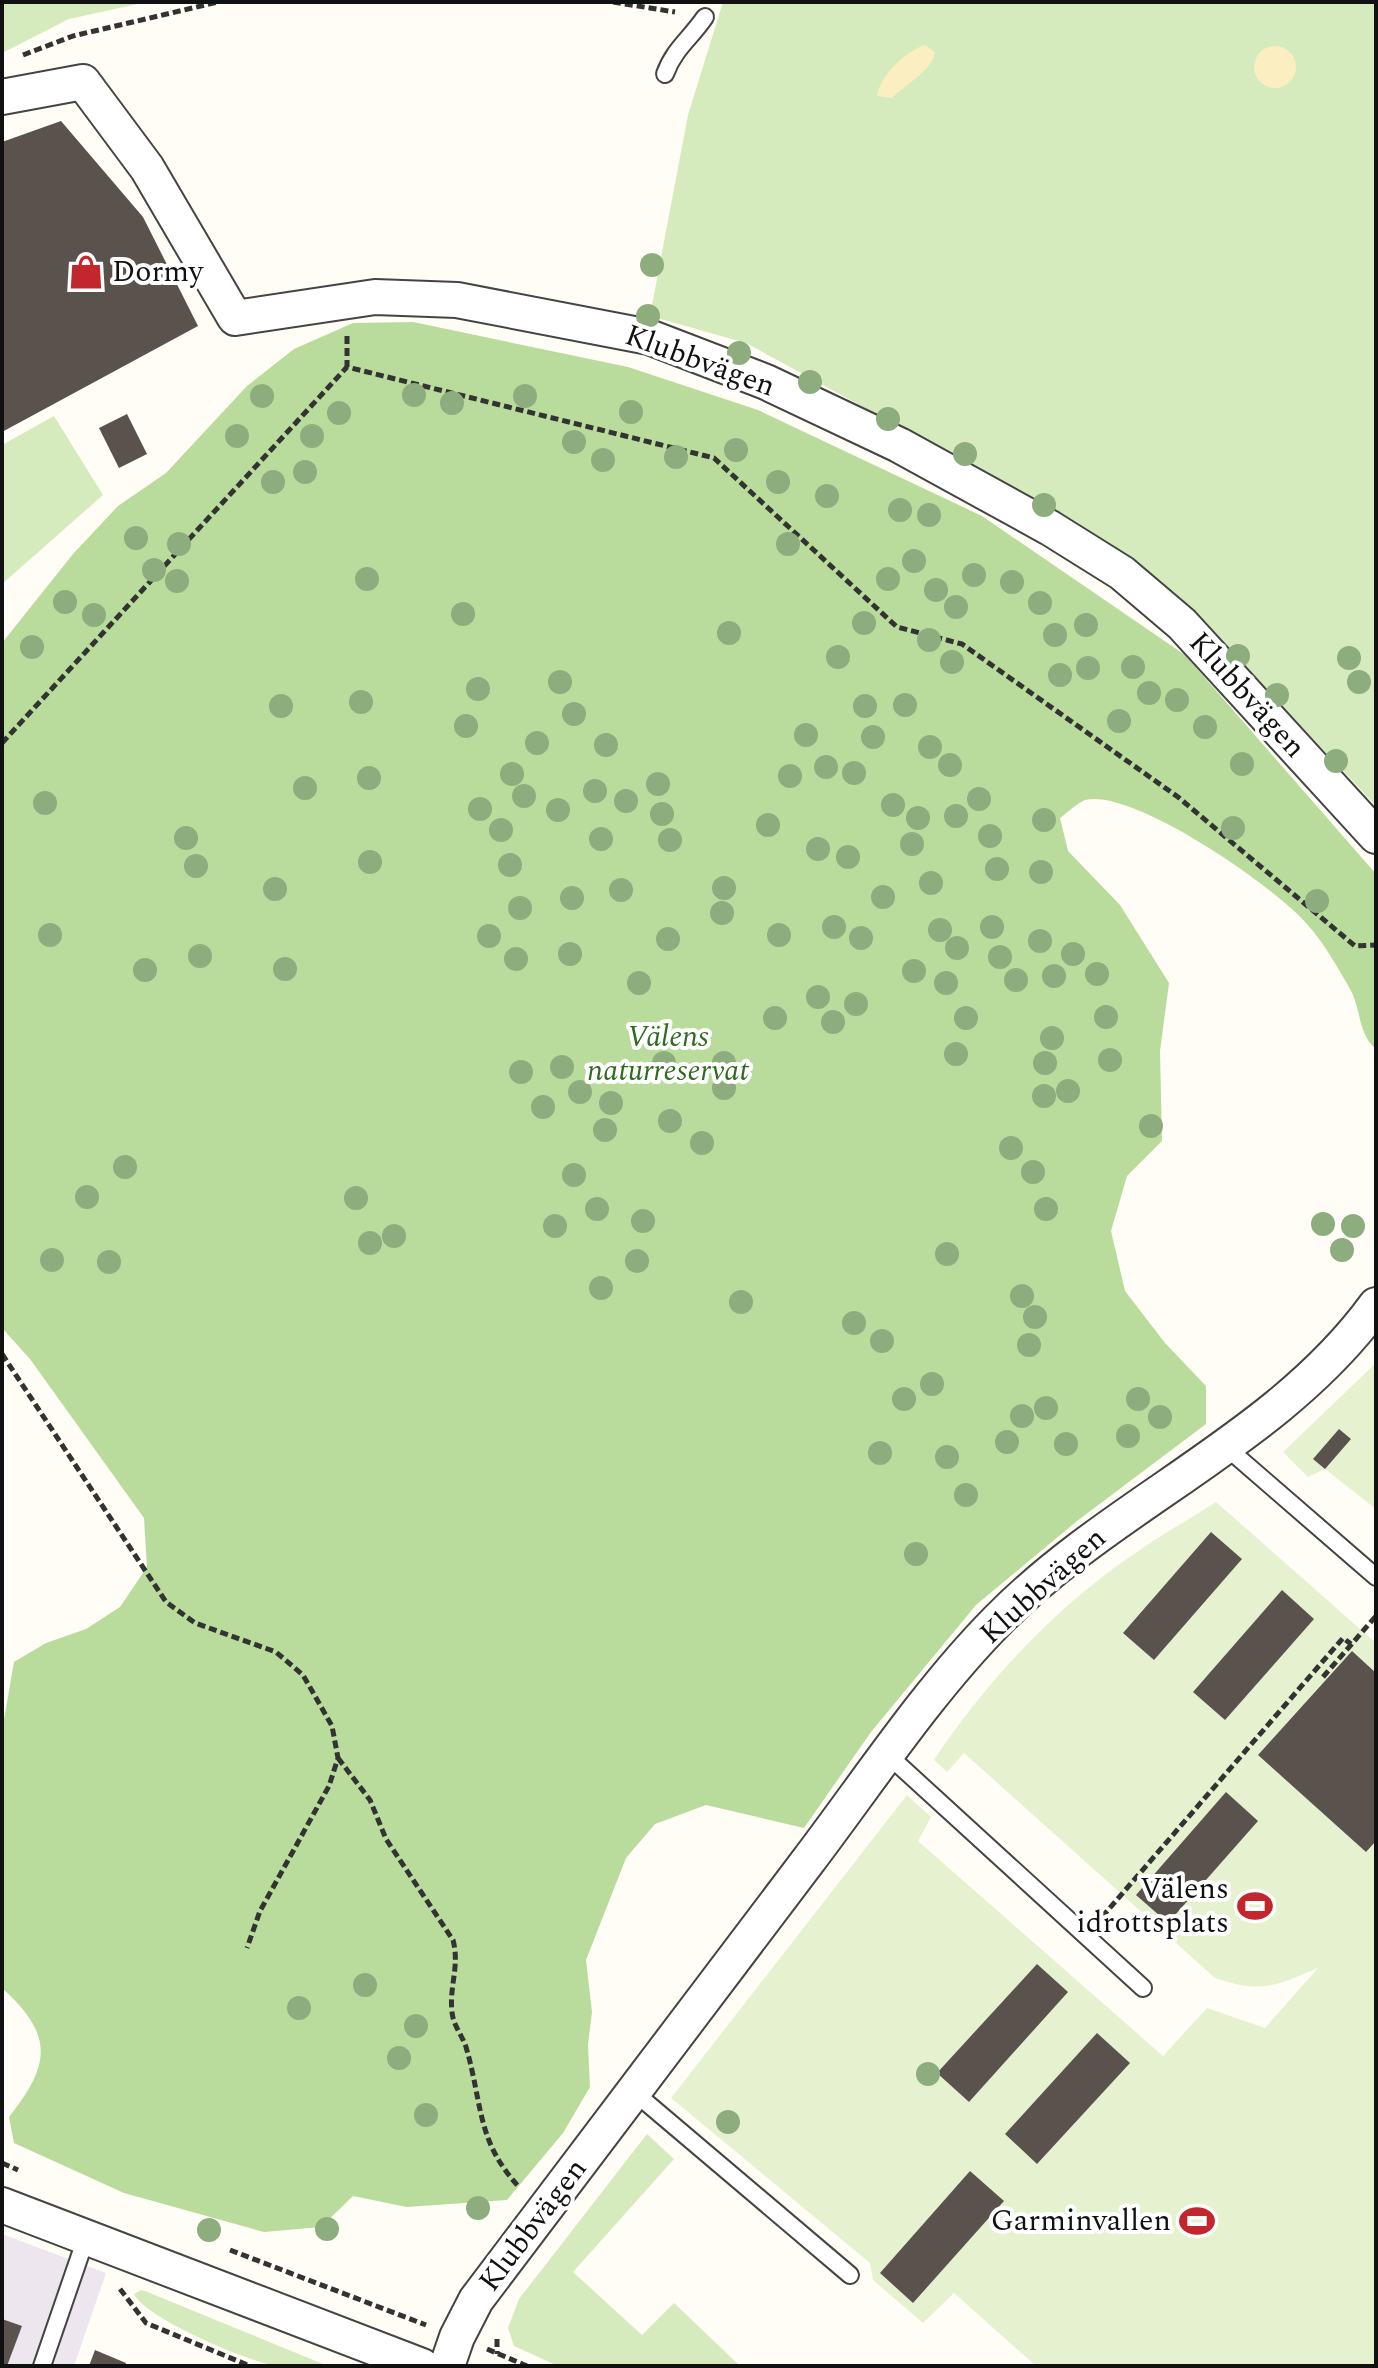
<svg xmlns="http://www.w3.org/2000/svg" width="1378" height="2368" viewBox="0 0 1378 2368" font-family="Spectral,serif">
  <style>
    .industrial { fill: #eee6ef }
    .green { fill: #d5ebbd }
    .forest { fill: #b9dc9c }
    .sand { fill: #fbeec1 }
    .pitch { fill: #e6f2cf }
    .building { fill: #5a524d }
    .lines { fill: none; stroke-linecap: round; stroke-linejoin: round }
    .service-casing { stroke: #444; stroke-width: 20 }
    .minor-casing { stroke: #444; stroke-width: 38 }
    .path { stroke: #333; stroke-width: 5; stroke-dasharray: 8 4; stroke-linecap: butt }
    .service { stroke: #fff; stroke-width: 16 }
    .minor { stroke: #fff; stroke-width: 34 }
    .tree { fill: #8dad7f }
    .labels { text-anchor: middle; dominant-baseline: central; stroke-width: 8; stroke-linejoin: round; paint-order: stroke }
    .poi-label { font-size: 30px; fill: #111; stroke: #fff; text-anchor: end }
    .street-label { font-size: 30px; fill: #111; stroke: #fff }
    .park-label { font-size: 30px; font-style: italic; fill: #2f6b1f; stroke: #fff }
  </style>
  <rect width="100%" height="100%" fill="#fffdf5"/>
  <path class="industrial" d="M2 2234 106 2273 74 2366H2Z"/>
  <g class="green">
    <path d="M2 2H147L69 19 2 53Z"/>
    <path d="M723 2H1376V806L1204 622 1142 569 1059 514 746 343 650 316 688 115Z"/>
    <path d="M54 416 103 495 2 584V445Z"/>
    <path d="M647 2134 674 2159 573 2272 642 2335 674 2303 740 2366H558L514 2346 508 2328 519 2299Z"/>
    <path d="M141 2290 145 2291 328 2366C312 2366 294 2368 278 2366 250 2363 145 2318 134 2294Z"/>
  </g>
  <path class="forest" d="M413 322 628 367 758 410 982 516 1185 655 1376 874V1049C1357 1033 1362 1010 1350 989 1338 968 1323 941 1306 923 1275 887 1133 788 1085 800 1077 803 1067 813 1060 818L1068 851 1120 905 1169 983 1160 1051 1162 1141 1127 1176 1111 1231 1125 1291 1165 1343 1206 1386V1424L1077 1521 976 1605 871 1732 804 1828 706 1805 655 1824 626 1858 586 1960 592 2012 588 2045 590 2087 563 2133 507 2200 407 2207 353 2196 321 2227 264 2232 124 2193 14 2143 9 2117C51 2064 54 2035 2 1988V1731L14 1662 46 1643 86 1629 120 1607 147 1567 144 1518 30 1359 2 1328V643L73 554 118 506 166 473 247 386 294 349 353 323Z"/>
  <g class="sand">
    <path d="M925 45 935 52C934 69 905 85 892 98L877 96C880 75 906 51 925 45Z"/>
    <circle cx="1275" cy="67" r="21"/>
  </g>
  <g class="pitch">
    <path d="M1376 1363V1509L1325 1469 1308 1477 1283 1452Z"/>
    <path d="M1216 1502 1376 1643V2366H1036L954 2293 923 2323 873 2280 870 2263 671 2098 907 1795 931 1817 918 1841 1163 2056 1207 2008 1265 2028 1318 1968C1275 1986 1261 1994 1215 1978L964 1753 947 1772 934 1760C985 1683 1052 1611 1128 1558 1156 1538 1186 1521 1216 1502Z"/>
  </g>
  <g class="building">
    <path d="M61 121 143 217 198 326 2 432V142Z"/>
    <path d="M127 414 147 454 119 468 99 428Z"/>
    <path d="M1339 1429 1351 1439 1325 1469 1313 1459Z"/>
    <path d="M1211 1532 1242 1559 1154 1660 1123 1633Z"/>
    <path d="M1282 1590 1314 1619 1225 1720 1193 1692Z"/>
    <path d="M1352 1651 1376 1673V1841L1366 1852 1258 1755Z"/>
    <path d="M1226 1792 1258 1821 1168 1923 1136 1895Z"/>
    <path d="M1037 1964 1068 1992 969 2102 937 2073Z"/>
    <path d="M1097 2033 1130 2063 1037 2164 1005 2134Z"/>
    <path d="M970 2171 1004 2201 913 2303 880 2273Z"/>
    <path d="M2 2319 22 2326 7 2366H2Z"/>
    <path d="M95 2350 126 2363 125 2366H89Z"/>
  </g>
  <g class="lines">
    <g class="service-casing">
      <g id="service">
        <path d="M665 74C674 49 690 39 705 17"/>
        <path d="M1226 1447 1376 1577"/>
        <path d="M888 1755 1143 1988"/>
        <path d="M634 2092 850 2275"/>
        <path d="M42 2366 86 2238"/>
      </g>
    </g>
    <g class="minor-casing">
      <g id="minor">
        <path d="M2 97 83 82 147 168 235 318 375 297 457 300 649 337 766 382 899 445 1050 528 1122 573 1182 624 1376 836"/>
        <path d="M2 2205 422 2366"/>
        <path d="M447 2366 457 2337 476 2300C587 2154 697 2007 808 1861 868 1782 927 1692 997 1621 1113 1502 1277 1441 1376 1305"/>
      </g>
    </g>
    <g class="path">
      <path d="M613 2 675 12"/>
      <path d="M23 55 73 36 218 2"/>
      <path d="M347 336V367"/>
      <path d="M2 743 347 367 714 458 897 627 962 644 1178 797 1355 946 1376 945"/>
      <path d="M2 1354 166 1602 195 1623 276 1652 303 1675 332 1726 338 1758 329 1786 260 1911 247 1948"/>
      <path d="M1323 1677 1376 1616"/>
      <path d="M338 1758 370 1800 386 1839 453 1940C460 1966 449 1986 452 2012 453 2025 462 2035 466 2047 483 2105 476 2141 520 2188"/>
      <path d="M1102 1917 1343 1638 1351 1644"/>
      <path d="M2 2163 18 2170"/>
      <path d="M230 2250 426 2325"/>
      <path d="M120 2289 146 2323 250 2366"/>
      <path d="M497 2339V2354"/>
      <path d="M487 2349 527 2366"/>
    </g>
    <use href="#service" class="service"/>
    <use href="#minor" class="minor"/>
  </g>
  <g class="tree">
    <circle cx="652" cy="265" r="12"/>
    <circle cx="648" cy="316" r="12"/>
    <circle cx="739" cy="353" r="12"/>
    <circle cx="810" cy="382" r="12"/>
    <circle cx="414" cy="395" r="12"/>
    <circle cx="262" cy="396" r="12"/>
    <circle cx="525" cy="396" r="12"/>
    <circle cx="452" cy="403" r="12"/>
    <circle cx="631" cy="412" r="12"/>
    <circle cx="339" cy="413" r="12"/>
    <circle cx="888" cy="419" r="12"/>
    <circle cx="237" cy="436" r="12"/>
    <circle cx="312" cy="436" r="12"/>
    <circle cx="574" cy="442" r="12"/>
    <circle cx="736" cy="450" r="12"/>
    <circle cx="965" cy="454" r="12"/>
    <circle cx="676" cy="457" r="12"/>
    <circle cx="603" cy="460" r="12"/>
    <circle cx="305" cy="472" r="12"/>
    <circle cx="273" cy="482" r="12"/>
    <circle cx="778" cy="482" r="12"/>
    <circle cx="827" cy="496" r="12"/>
    <circle cx="1044" cy="505" r="12"/>
    <circle cx="900" cy="510" r="12"/>
    <circle cx="929" cy="515" r="12"/>
    <circle cx="136" cy="538" r="12"/>
    <circle cx="179" cy="544" r="12"/>
    <circle cx="788" cy="544" r="12"/>
    <circle cx="914" cy="561" r="12"/>
    <circle cx="154" cy="570" r="12"/>
    <circle cx="974" cy="575" r="12"/>
    <circle cx="367" cy="579" r="12"/>
    <circle cx="888" cy="579" r="12"/>
    <circle cx="177" cy="581" r="12"/>
    <circle cx="1012" cy="582" r="12"/>
    <circle cx="936" cy="590" r="12"/>
    <circle cx="65" cy="602" r="12"/>
    <circle cx="1040" cy="603" r="12"/>
    <circle cx="956" cy="607" r="12"/>
    <circle cx="463" cy="614" r="12"/>
    <circle cx="94" cy="615" r="12"/>
    <circle cx="864" cy="623" r="12"/>
    <circle cx="1086" cy="625" r="12"/>
    <circle cx="729" cy="633" r="12"/>
    <circle cx="1055" cy="635" r="12"/>
    <circle cx="929" cy="640" r="12"/>
    <circle cx="32" cy="647" r="12"/>
    <circle cx="1238" cy="656" r="12"/>
    <circle cx="838" cy="657" r="12"/>
    <circle cx="1349" cy="658" r="12"/>
    <circle cx="952" cy="662" r="12"/>
    <circle cx="1133" cy="667" r="12"/>
    <circle cx="1088" cy="668" r="12"/>
    <circle cx="1060" cy="675" r="12"/>
    <circle cx="560" cy="682" r="12"/>
    <circle cx="1359" cy="682" r="12"/>
    <circle cx="478" cy="689" r="12"/>
    <circle cx="1149" cy="693" r="12"/>
    <circle cx="1277" cy="695" r="12"/>
    <circle cx="1177" cy="700" r="12"/>
    <circle cx="361" cy="702" r="12"/>
    <circle cx="905" cy="705" r="12"/>
    <circle cx="281" cy="706" r="12"/>
    <circle cx="865" cy="706" r="12"/>
    <circle cx="574" cy="714" r="12"/>
    <circle cx="1119" cy="721" r="12"/>
    <circle cx="466" cy="726" r="12"/>
    <circle cx="1205" cy="727" r="12"/>
    <circle cx="806" cy="735" r="12"/>
    <circle cx="873" cy="737" r="12"/>
    <circle cx="537" cy="743" r="12"/>
    <circle cx="606" cy="745" r="12"/>
    <circle cx="930" cy="747" r="12"/>
    <circle cx="1336" cy="761" r="12"/>
    <circle cx="1242" cy="764" r="12"/>
    <circle cx="950" cy="765" r="12"/>
    <circle cx="826" cy="767" r="12"/>
    <circle cx="854" cy="773" r="12"/>
    <circle cx="512" cy="774" r="12"/>
    <circle cx="790" cy="776" r="12"/>
    <circle cx="369" cy="778" r="12"/>
    <circle cx="658" cy="784" r="12"/>
    <circle cx="305" cy="788" r="12"/>
    <circle cx="595" cy="791" r="12"/>
    <circle cx="524" cy="796" r="12"/>
    <circle cx="979" cy="799" r="12"/>
    <circle cx="626" cy="801" r="12"/>
    <circle cx="45" cy="803" r="12"/>
    <circle cx="893" cy="805" r="12"/>
    <circle cx="480" cy="809" r="12"/>
    <circle cx="558" cy="810" r="12"/>
    <circle cx="662" cy="814" r="12"/>
    <circle cx="956" cy="816" r="12"/>
    <circle cx="918" cy="818" r="12"/>
    <circle cx="1044" cy="820" r="12"/>
    <circle cx="768" cy="825" r="12"/>
    <circle cx="1233" cy="828" r="12"/>
    <circle cx="501" cy="830" r="12"/>
    <circle cx="990" cy="836" r="12"/>
    <circle cx="186" cy="838" r="12"/>
    <circle cx="601" cy="839" r="12"/>
    <circle cx="670" cy="840" r="12"/>
    <circle cx="912" cy="844" r="12"/>
    <circle cx="818" cy="849" r="12"/>
    <circle cx="848" cy="857" r="12"/>
    <circle cx="370" cy="862" r="12"/>
    <circle cx="510" cy="865" r="12"/>
    <circle cx="196" cy="866" r="12"/>
    <circle cx="997" cy="869" r="12"/>
    <circle cx="1041" cy="872" r="12"/>
    <circle cx="931" cy="883" r="12"/>
    <circle cx="724" cy="888" r="12"/>
    <circle cx="275" cy="889" r="12"/>
    <circle cx="621" cy="890" r="12"/>
    <circle cx="883" cy="897" r="12"/>
    <circle cx="572" cy="898" r="12"/>
    <circle cx="1317" cy="901" r="12"/>
    <circle cx="520" cy="908" r="12"/>
    <circle cx="722" cy="913" r="12"/>
    <circle cx="834" cy="927" r="12"/>
    <circle cx="992" cy="927" r="12"/>
    <circle cx="940" cy="930" r="12"/>
    <circle cx="50" cy="935" r="12"/>
    <circle cx="779" cy="935" r="12"/>
    <circle cx="489" cy="936" r="12"/>
    <circle cx="861" cy="938" r="12"/>
    <circle cx="668" cy="939" r="12"/>
    <circle cx="1040" cy="941" r="12"/>
    <circle cx="957" cy="948" r="12"/>
    <circle cx="570" cy="954" r="12"/>
    <circle cx="1073" cy="954" r="12"/>
    <circle cx="200" cy="956" r="12"/>
    <circle cx="1000" cy="957" r="12"/>
    <circle cx="516" cy="959" r="12"/>
    <circle cx="285" cy="969" r="12"/>
    <circle cx="145" cy="970" r="12"/>
    <circle cx="914" cy="971" r="12"/>
    <circle cx="1097" cy="974" r="12"/>
    <circle cx="1054" cy="976" r="12"/>
    <circle cx="1016" cy="980" r="12"/>
    <circle cx="639" cy="983" r="12"/>
    <circle cx="946" cy="983" r="12"/>
    <circle cx="818" cy="997" r="12"/>
    <circle cx="856" cy="1004" r="12"/>
    <circle cx="1106" cy="1017" r="12"/>
    <circle cx="775" cy="1018" r="12"/>
    <circle cx="966" cy="1018" r="12"/>
    <circle cx="833" cy="1022" r="12"/>
    <circle cx="1052" cy="1038" r="12"/>
    <circle cx="956" cy="1054" r="12"/>
    <circle cx="1110" cy="1060" r="12"/>
    <circle cx="664" cy="1063" r="12"/>
    <circle cx="724" cy="1063" r="12"/>
    <circle cx="1045" cy="1063" r="12"/>
    <circle cx="562" cy="1067" r="12"/>
    <circle cx="521" cy="1072" r="12"/>
    <circle cx="724" cy="1088" r="12"/>
    <circle cx="1068" cy="1091" r="12"/>
    <circle cx="580" cy="1092" r="12"/>
    <circle cx="1044" cy="1096" r="12"/>
    <circle cx="611" cy="1103" r="12"/>
    <circle cx="543" cy="1107" r="12"/>
    <circle cx="670" cy="1121" r="12"/>
    <circle cx="1151" cy="1126" r="12"/>
    <circle cx="605" cy="1130" r="12"/>
    <circle cx="702" cy="1143" r="12"/>
    <circle cx="1011" cy="1148" r="12"/>
    <circle cx="125" cy="1167" r="12"/>
    <circle cx="1033" cy="1172" r="12"/>
    <circle cx="574" cy="1175" r="12"/>
    <circle cx="87" cy="1197" r="12"/>
    <circle cx="356" cy="1198" r="12"/>
    <circle cx="597" cy="1209" r="12"/>
    <circle cx="1046" cy="1209" r="12"/>
    <circle cx="643" cy="1221" r="12"/>
    <circle cx="1323" cy="1224" r="12"/>
    <circle cx="555" cy="1226" r="12"/>
    <circle cx="1353" cy="1226" r="12"/>
    <circle cx="394" cy="1236" r="12"/>
    <circle cx="370" cy="1243" r="12"/>
    <circle cx="1342" cy="1250" r="12"/>
    <circle cx="947" cy="1254" r="12"/>
    <circle cx="52" cy="1260" r="12"/>
    <circle cx="637" cy="1261" r="12"/>
    <circle cx="109" cy="1262" r="12"/>
    <circle cx="601" cy="1288" r="12"/>
    <circle cx="1022" cy="1296" r="12"/>
    <circle cx="741" cy="1302" r="12"/>
    <circle cx="1035" cy="1317" r="12"/>
    <circle cx="854" cy="1323" r="12"/>
    <circle cx="882" cy="1341" r="12"/>
    <circle cx="1029" cy="1345" r="12"/>
    <circle cx="932" cy="1384" r="12"/>
    <circle cx="904" cy="1399" r="12"/>
    <circle cx="1138" cy="1399" r="12"/>
    <circle cx="1046" cy="1408" r="12"/>
    <circle cx="1022" cy="1416" r="12"/>
    <circle cx="1160" cy="1417" r="12"/>
    <circle cx="1128" cy="1436" r="12"/>
    <circle cx="1007" cy="1442" r="12"/>
    <circle cx="1066" cy="1444" r="12"/>
    <circle cx="880" cy="1453" r="12"/>
    <circle cx="947" cy="1457" r="12"/>
    <circle cx="966" cy="1495" r="12"/>
    <circle cx="916" cy="1554" r="12"/>
    <circle cx="365" cy="1985" r="12"/>
    <circle cx="299" cy="2008" r="12"/>
    <circle cx="416" cy="2026" r="12"/>
    <circle cx="399" cy="2058" r="12"/>
    <circle cx="928" cy="2074" r="12"/>
    <circle cx="426" cy="2115" r="12"/>
    <circle cx="728" cy="2122" r="12"/>
    <circle cx="478" cy="2208" r="12"/>
    <circle cx="327" cy="2229" r="12"/>
    <circle cx="209" cy="2230" r="12"/>
  </g>
  <defs>
    <g id="shop-bare" transform="scale(2.76)"><path d="M-5-2.5h2.3a2.7 3.5 0 0 1 5.4 0H5L5.5 6h-11ZM-1.5-2.5h3a1.5 2.3 0 0 0-3 0Z" fill="#c4262e" stroke="#fff" stroke-width="2.5" paint-order="stroke"/></g>
    <g id="stadium-bare" transform="scale(2.76)"><path d="M0-5a6.5 5 0 1 0 0 10a6.5 5 0 1 0 0-10ZM-3.5-1.8h7v3.6h-7Z" fill="#c4262e" stroke="#fff" stroke-width="2.5" paint-order="stroke"/></g>
  </defs>
  <g fill-rule="evenodd">
    <use href="#shop-bare" x="86" y="272"/>
    <use href="#stadium-bare" x="1255" y="1906"/>
    <use href="#stadium-bare" x="1197" y="2221"/>
  </g>
  <g class="labels">
    <g class="poi-label">
      <text x="112" y="272" text-anchor="start">Dormy</text>
      <text x="1229" y="1889">Välens<tspan x="1229" dy="34">idrottsplats</tspan></text>
      <text x="1171" y="2221">Garminvallen</text>
    </g>
    <g class="street-label">
      <text transform="translate(700 361) rotate(20)">Klubbvägen</text>
      <text transform="translate(1247 695) rotate(48)">Klubbvägen</text>
      <text transform="translate(1043 1586) rotate(-42)">Klubbvägen</text>
      <text transform="translate(533 2225) rotate(-53)">Klubbvägen</text>
    </g>
    <g class="park-label">
      <text x="668" y="1037">Välens<tspan x="668" dy="34">naturreservat</tspan></text>
    </g>
  </g>
  <rect width="1378" height="2368" fill="none" stroke="#111111" stroke-width="8"/>
</svg>
